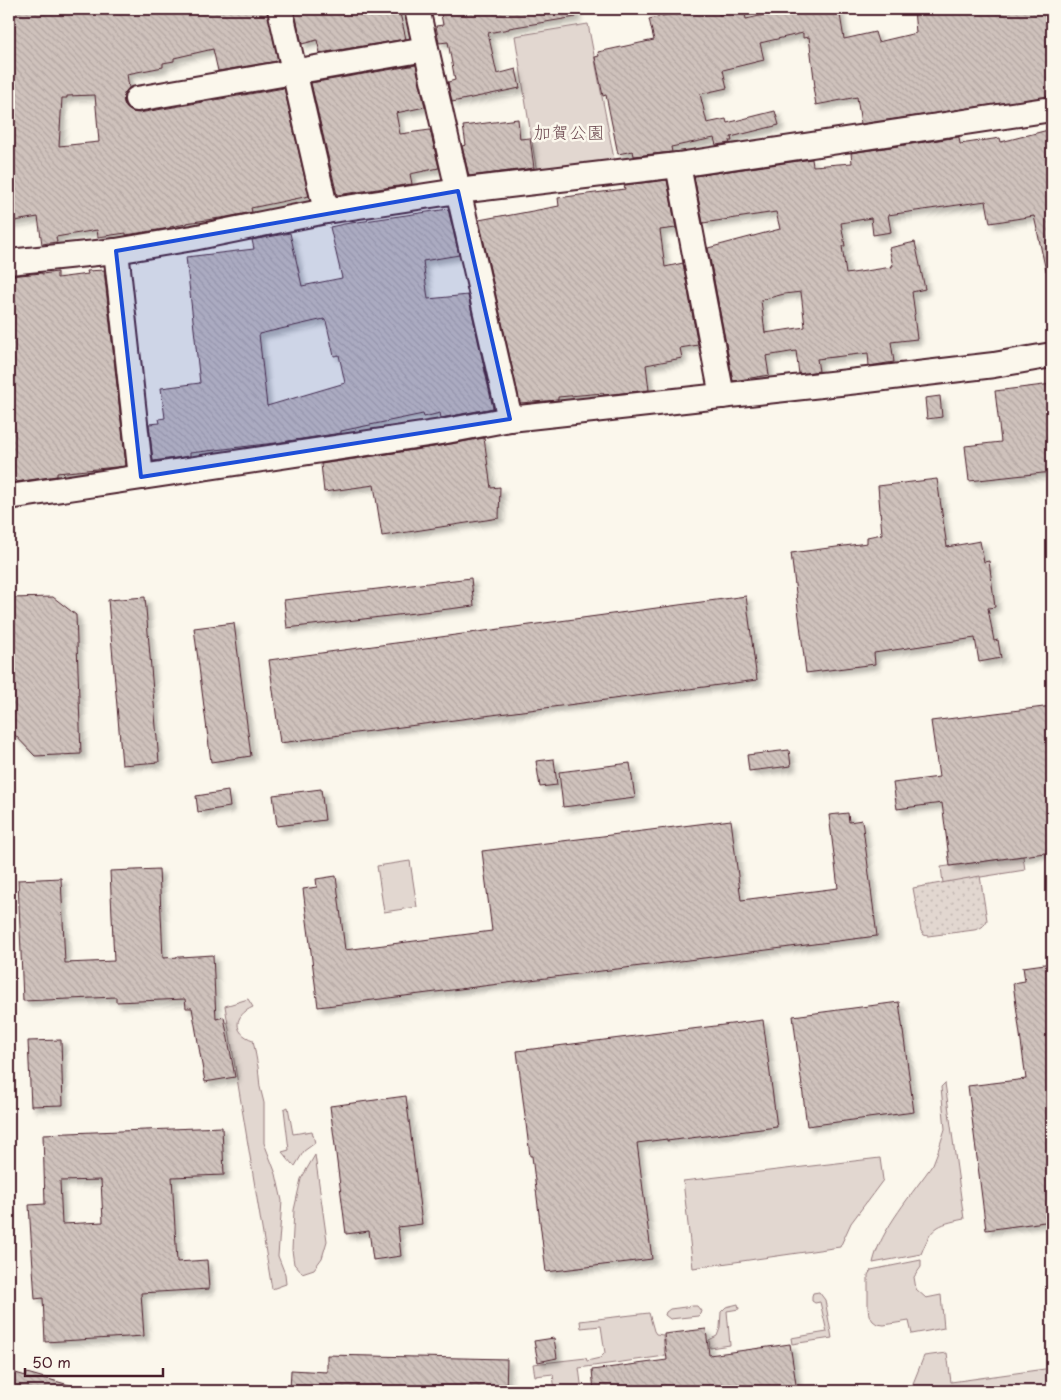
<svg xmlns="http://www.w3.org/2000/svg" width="1061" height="1400" viewBox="0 0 1061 1400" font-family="'Playpen Sans','Klee One',sans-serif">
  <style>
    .green { fill: #e2d7d0; stroke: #967b7e }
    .garden { fill: url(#garden-dots); stroke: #967b7e }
    .building { fill: url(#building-back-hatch); stroke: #4a1f2b; fill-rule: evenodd; filter: url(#shadow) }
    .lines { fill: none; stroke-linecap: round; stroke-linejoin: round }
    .minor-casing { stroke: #4a1f2b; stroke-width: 28 }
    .minor { stroke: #fbf7ec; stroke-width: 24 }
    .marked { fill: #1d4ed8; fill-opacity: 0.2; stroke: #1d4ed8; stroke-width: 4; stroke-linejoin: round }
    .labels { text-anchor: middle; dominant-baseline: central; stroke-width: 5; stroke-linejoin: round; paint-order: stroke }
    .park-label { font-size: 18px; fill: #704d54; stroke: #fbf7ec }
  </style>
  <defs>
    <pattern id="garden-dots" width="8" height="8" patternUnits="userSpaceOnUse" patternTransform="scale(1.25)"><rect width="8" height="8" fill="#e2d7d0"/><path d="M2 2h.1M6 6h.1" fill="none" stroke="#c3b8b3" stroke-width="1.8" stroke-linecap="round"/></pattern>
    <pattern id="building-back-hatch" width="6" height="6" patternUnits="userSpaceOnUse" patternTransform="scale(1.25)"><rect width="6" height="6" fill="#cfc2bc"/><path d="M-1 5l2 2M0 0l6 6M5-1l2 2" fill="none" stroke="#b3a6a2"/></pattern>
    <filter id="shadow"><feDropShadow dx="4.5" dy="4.5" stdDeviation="2.5" flood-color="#0004"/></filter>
  </defs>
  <rect width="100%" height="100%" fill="#fbf7ec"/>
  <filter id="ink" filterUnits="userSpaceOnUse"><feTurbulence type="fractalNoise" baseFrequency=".02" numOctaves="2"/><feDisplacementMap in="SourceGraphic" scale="10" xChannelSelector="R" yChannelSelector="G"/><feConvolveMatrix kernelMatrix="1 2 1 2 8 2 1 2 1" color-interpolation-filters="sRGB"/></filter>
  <g filter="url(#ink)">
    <g class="green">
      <path d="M588 24 615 164 537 173 515 36Z"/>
      <path d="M1023 856 1025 870 943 883 941 867Z"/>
      <path d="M410 861 417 907 384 912 377 866Z"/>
      <path d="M248 999 253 1007C234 1015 232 1033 253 1040L258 1067 260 1087 264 1103V1143L276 1174 282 1201 278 1256 285 1274 286 1284 272 1289 225 1006Z"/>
      <path d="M945 1083 964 1219C935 1225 932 1227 921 1254L873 1263C880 1230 914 1192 933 1164L938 1151 945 1129 941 1087Z"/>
      <path d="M288 1107 293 1134 312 1131 315 1143 304 1151 295 1166 292 1164 282 1152 289 1150 284 1109Z"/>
      <path d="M315 1155 327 1241 322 1258 314 1269 302 1273 294 1264 292 1250 294 1210 301 1179Z"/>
      <path d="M880 1158 883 1180 851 1223 840 1247 693 1268 683 1181Z"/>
      <path d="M921 1260V1267L914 1277 916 1289 926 1298 941 1295 944 1328 912 1334 909 1321 884 1325 877 1324 873 1321 869 1315 868 1307V1275L871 1270Z"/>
      <path d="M819 1292 825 1300 832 1338 792 1344 791 1338 827 1332 820 1302 815 1303 812 1301V1296L813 1293Z"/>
      <path d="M738 1304 739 1309 727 1311 730 1345 710 1348 709 1340 717 1336 720 1328 721 1312 726 1307Z"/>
      <path d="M693 1306H697L701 1311 700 1314 698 1316 670 1319 665 1315 666 1312 670 1309Z"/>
      <path d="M649 1313 654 1331 656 1334 663 1335 665 1356 579 1368 582 1391H555L553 1374 535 1376 533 1364 586 1358 587 1361 600 1358 605 1353 601 1326 581 1328 580 1321Z"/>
      <path d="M947 1353 951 1382 1052 1368V1391H910L924 1356Z"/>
    </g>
    <path class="garden" d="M980 876 987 920C985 926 980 929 974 930L928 936 924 935 921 931 913 888Z"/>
    <g class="building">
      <path d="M9 9H267L278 61 218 71 213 49 174 58V61L163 63V67L127 74 129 88 124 94V102L127 108 132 112 139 113 284 88 309 196 251 208 252 212 227 217 186 223V224L170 227V228L126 235V233L98 237 97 230 56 237 57 242 42 244 38 217 9 222ZM95 95 99 142 59 146 62 98H67V96Z"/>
      <path d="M294 9H399L406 39 320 53 317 40 302 44Z"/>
      <path d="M440 9H575L576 17 509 28V29L488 33 497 74 516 69 520 88 452 102 448 82 455 80 448 42 439 43 436 26 443 25Z"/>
      <path d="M704 9H718L719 15 744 9 746 19 791 9H839L844 39 875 32 878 42 916 33 914 9H1048L1052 35V96L861 124 857 97 816 105 813 87H815L809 37 803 38V33L760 43 764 60 723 70 727 88 700 94 707 123 726 119 727 123 775 111 779 125 731 137 732 141H729L730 143 716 145 714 138 671 147 672 152 634 156 633 151 618 154 606 95 603 96 595 57 599 56 598 52 654 40 649 19 675 13V15Z"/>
      <path d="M416 65 425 107 396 113 400 134 430 130 439 168 410 174 412 184 337 195 311 83Z"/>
      <path d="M518 119 520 139 530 138 534 168 469 176 462 146 466 145 463 126Z"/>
      <path d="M1052 129V270L1046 271 1034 216 990 223 986 201 888 215 891 232 873 235 871 218 841 223 845 246H842L846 274 892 267 891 266H893L889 248 915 242 925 289 912 292 915 314 914 315 917 339 891 342 894 362 869 366 868 353 817 359 819 371 799 374 796 351 766 356 769 375 733 381 708 248 780 229 776 212 703 223 694 176 812 159 813 166 852 163 851 153 959 137 960 144 1000 138 1001 142ZM801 292 805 327 765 333 761 300 784 294Z"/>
      <path d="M667 180 676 228 660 230 665 267 683 263 698 345 680 348 682 358 646 365 649 390 604 395 603 393 558 397V400L520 403 479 220 506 215V216L559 206 558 198 625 189 624 185Z"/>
      <path d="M448 209 459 255 423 261 428 299 468 295 493 408 441 418 440 413 424 417 423 414 341 431V433L275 443 190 453V456L153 461 149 424 160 423 159 419 165 418 161 388 200 383 186 257 254 249 252 240 290 233 302 286 342 278 330 227 344 224ZM324 319 325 321H326L334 356 339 355 345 383 267 406 259 334Z"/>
      <path d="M104 270 126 466 57 473V476L9 483V276L42 273V274L57 272V278L88 274 87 271Z"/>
      <path d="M1052 384V472L969 481 965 446 1001 442 995 391Z"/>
      <path d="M940 396 942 417 927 419 925 398Z"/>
      <path d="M484 438 491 488 500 487 499 518 382 536 374 485 324 492 321 464 434 447Z"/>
      <path d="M937 479 947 547 980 541 984 562 989 561 995 607 988 608 994 641 998 640 1001 658 979 662 975 638 874 653 875 664 806 673 791 553 867 543V537L882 534 878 486Z"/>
      <path d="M471 578 474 606 287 628 284 600Z"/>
      <path d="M746 596 757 680 280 743 269 660Z"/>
      <path d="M53 597 76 615 81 754 35 756 10 730 9 598Z"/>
      <path d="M145 597 159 762 122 765 108 600Z"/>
      <path d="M234 623 251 756 211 762 194 628Z"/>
      <path d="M1052 706V852L950 866 942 803 897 809 893 783 939 777 931 721Z"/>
      <path d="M789 750 791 766 749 771 747 755Z"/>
      <path d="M554 759 557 785 540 787 536 761Z"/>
      <path d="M630 763 635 798 563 807 559 772Z"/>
      <path d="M321 789 325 820 277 826 273 795Z"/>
      <path d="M228 791 230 807 198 812 196 796Z"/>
      <path d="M848 813 849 822 862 820 877 936 318 1007 303 889 317 887 316 879 336 876 345 950 492 931 482 851 731 820 741 900 838 888 829 815Z"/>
      <path d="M159 869 163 958 213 955 216 1019 224 1017 235 1077 205 1082 192 1008H186L185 999 116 1002V997L23 1001 18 880 61 878 65 963 114 961 110 871Z"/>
      <path d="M1052 963V1221L986 1230 968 1086 1026 1079 1013 983 1025 981 1023 967Z"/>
      <path d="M899 1002 914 1112 807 1126 793 1016Z"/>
      <path d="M763 1020 777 1127 667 1141V1139L637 1143 652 1259 546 1272 532 1156H530L517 1051Z"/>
      <path d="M61 1040 63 1105 31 1106 28 1041Z"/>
      <path d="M406 1096 422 1224 398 1227 401 1256 373 1260 369 1231 346 1234 330 1106Z"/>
      <path d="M222 1127 224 1175 172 1177 177 1262 207 1260 209 1289 141 1293 144 1336 45 1342 43 1298 35 1299 29 1205 45 1204 43 1134ZM101 1180 103 1222 62 1224 60 1181Z"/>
      <path d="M706 1329 709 1355 790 1344 797 1391H594L592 1370 667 1360 664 1334Z"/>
      <path d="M554 1338 557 1358 538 1362 534 1341Z"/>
      <path d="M327 1355 507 1359 506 1391H290L291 1370 327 1372Z"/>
      <path d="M12 1372 26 1376 27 1373 76 1387V1391H13L9 1385Z"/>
    </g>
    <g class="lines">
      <g class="minor-casing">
        <g id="minor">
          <path d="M280 9 326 211"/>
          <path d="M417 9 510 419"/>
          <path d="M137 99 426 49"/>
          <path d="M678 165 722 396"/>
          <path d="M116 251 141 477"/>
          <path d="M9 262 116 251 193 238 326 211 458 191 678 165 1052 109"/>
          <path d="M9 497 441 432 510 419 867 380 994 365 1052 355"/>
        </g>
      </g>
      <use href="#minor" class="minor"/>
    </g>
  </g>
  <path class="marked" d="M458 191 510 419 141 477 116 251Z"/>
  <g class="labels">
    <g class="park-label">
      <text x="569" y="131">加賀公園</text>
    </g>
  </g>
  <rect width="1061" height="1400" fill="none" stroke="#fbf7ec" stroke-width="30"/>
  <rect x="15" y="15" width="1031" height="1370" fill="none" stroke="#4a1f2b" stroke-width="2" filter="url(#ink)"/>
  <path d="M25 1368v8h138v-8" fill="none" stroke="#4a1f2b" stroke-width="2.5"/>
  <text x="32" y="1368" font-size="15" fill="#4a1f2b" stroke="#fbf7ec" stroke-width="4" paint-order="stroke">50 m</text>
</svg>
